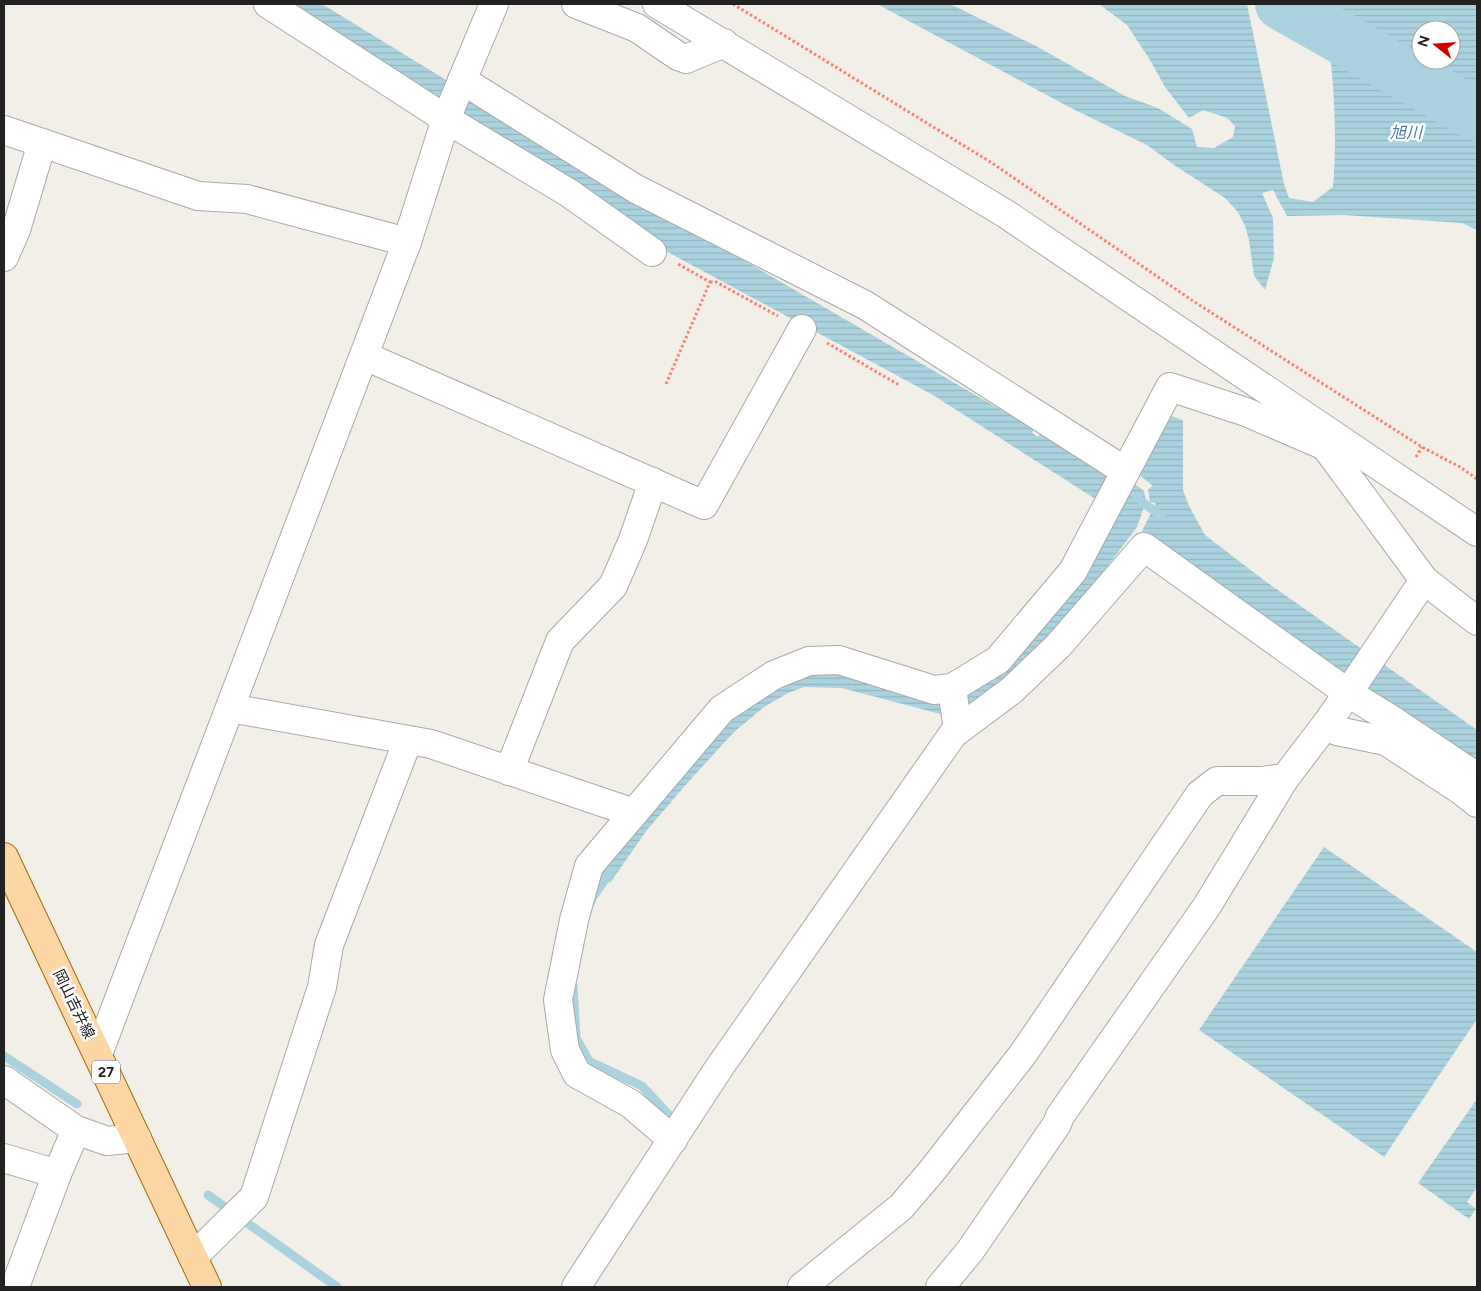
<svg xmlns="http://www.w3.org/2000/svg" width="1481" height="1291" viewBox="0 0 1481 1291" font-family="Figtree,'Noto Sans JP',sans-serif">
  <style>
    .water { fill: url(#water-rules); fill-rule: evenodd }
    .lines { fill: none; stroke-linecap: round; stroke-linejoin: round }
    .stream { stroke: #aad3df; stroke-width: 9 }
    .river { stroke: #aad3df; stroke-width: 52 }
    .minor-casing { stroke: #a9a9a9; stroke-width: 30 }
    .major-casing { stroke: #a06b00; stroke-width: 30 }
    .path { stroke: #fa8072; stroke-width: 3; stroke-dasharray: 2.5 2.5; stroke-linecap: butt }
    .minor { stroke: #fff; stroke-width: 28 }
    .major { stroke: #fcd6a4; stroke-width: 28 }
    .labels { text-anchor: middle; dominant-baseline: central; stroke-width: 5; stroke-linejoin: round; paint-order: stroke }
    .shield { fill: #fff; stroke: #646464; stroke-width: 1 }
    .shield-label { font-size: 14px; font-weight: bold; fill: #222 }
    .street-label { font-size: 15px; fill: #222; stroke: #fff }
    .water-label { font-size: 16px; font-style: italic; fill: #4a7aab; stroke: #fff }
  </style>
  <defs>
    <pattern id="water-rules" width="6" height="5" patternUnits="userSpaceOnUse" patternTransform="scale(1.25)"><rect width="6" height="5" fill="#aad3df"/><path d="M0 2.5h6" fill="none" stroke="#92b5bf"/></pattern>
  </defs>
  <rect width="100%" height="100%" fill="#f2efe9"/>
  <g class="water">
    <path d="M279 4H322L671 218 1034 429 1032 433 1038 437 1042 432 1127 478 1144 491 1146 501 1137 527 1065 623 979 702 944 715 842 688 804 687 788 693 764 707 734 732 690 780 647 830 610 883 595 874 722 723 810 666 939 696 1045 620 1097 500 933 395 675 256 622 225Z"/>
    <path d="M877 4H950L1036 46 1125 96 1158 108 1192 129 1197 147 1214 148 1233 137 1235 126 1227 118 1203 110 1189 118 1165 87 1150 60 1127 25 1099 4H1247L1284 184 1289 198 1313 202 1333 187C1338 128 1333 62 1323 4H1477V230L1462 223 1344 215 1287 216 1273 190 1262 193 1273 218 1274 258 1265 290 1254 276 1249 240 1245 226 1238 212 1225 198 1174 165 1147 145 1071 108ZM1421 30H1451V60H1421Z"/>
    <path d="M1171 416 1183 420V490L1189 506 1205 535 1265 581 1477 730V764L1339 671 1142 531 1156 503 1150 502 1148 489 1153 486 1132 469 1163 418Z"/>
    <path d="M1324 847 1477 952V1019L1384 1157 1199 1030Z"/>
    <path d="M1477 1099V1187L1467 1202 1476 1209 1469 1219 1418 1183Z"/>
  </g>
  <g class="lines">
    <g class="stream">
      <path d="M1137 498 1161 516"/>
      <path d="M591 902 592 898 611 871"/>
      <path d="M573 986 576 1038 589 1061 642 1086 671 1117"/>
      <path d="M4 1056 77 1104"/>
      <path d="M208 1195 337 1287"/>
    </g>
    <path class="river" d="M1281 4 1477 115"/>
    <g class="minor-casing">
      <g id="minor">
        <path d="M268 4 446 119 569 193 652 252"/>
        <path d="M576 4 637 28 678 56 686 59 724 43"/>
        <path d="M657 4 1006 214 1477 532"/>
        <path d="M462 80 636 189 865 305 1125 471"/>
        <path d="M4 130 198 196 247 199 407 242"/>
        <path d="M4 257 16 230 42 143"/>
        <path d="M365 356 704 505 802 329"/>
        <path d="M230 708 431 744 634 813"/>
        <path d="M1327 723 1337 731 1386 741 1462 791 1477 803"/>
        <path d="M958 730 952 688 998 660 1073 571 1170 387 1246 412 1325 446 1424 580 1477 621"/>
        <path d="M509 771 560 641 613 586 633 540 653 482"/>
        <path d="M98 1054 407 242 446 119 494 4"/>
        <path d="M4 1080 76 1130"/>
        <path d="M673 1140 631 1104 577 1074 565 1050 558 1000 574 920 589 866 722 709 774 675 809 661 839 660 934 690 952 688"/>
        <path d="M4 1158 57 1174"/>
        <path d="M193 1257 254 1197 322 987 329 945 408 740"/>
        <path d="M15 1287 57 1174 76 1130 107 1141 137 1138"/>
        <path d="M576 1287 719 1068 953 734 1012 690 1058 646 1144 547 1348 693 1424 580"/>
        <path d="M802 1287 901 1207 931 1172 1023 1054 1200 794 1217 781H1262L1285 778 1327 723 1348 693 1389 718 1477 777"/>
        <path d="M940 1287 970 1251 1057 1124 1060 1116 1207 906 1285 778"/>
      </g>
    </g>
    <g class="major-casing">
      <path id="major" d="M4 857 207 1287"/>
    </g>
    <g class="path">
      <path d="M733 4 992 163 1193 301 1422 447 1460 467 1477 479"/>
      <path d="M710 282H716L778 316"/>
      <path d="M827 343 899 385"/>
      <path d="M666 384 710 282 678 264"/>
      <path d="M1416 457 1422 447"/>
    </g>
    <use href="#minor" class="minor"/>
    <use href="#major" class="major"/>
  </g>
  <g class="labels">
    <rect class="shield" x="92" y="1060.5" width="28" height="23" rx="4"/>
    <g class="shield-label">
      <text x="106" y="1072">27</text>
    </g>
    <g class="street-label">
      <text transform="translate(74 1004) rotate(64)">岡山吉井線</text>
    </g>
    <g class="water-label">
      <text x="1406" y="132">旭川</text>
    </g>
  </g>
  <rect width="1481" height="1291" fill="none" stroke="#222222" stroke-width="10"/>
  <g transform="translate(1436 45) rotate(287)"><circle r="24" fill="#ffffff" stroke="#a7a7a7"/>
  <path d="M0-4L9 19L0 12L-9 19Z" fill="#d40000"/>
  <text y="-8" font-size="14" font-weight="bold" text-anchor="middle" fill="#222222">N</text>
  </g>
</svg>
